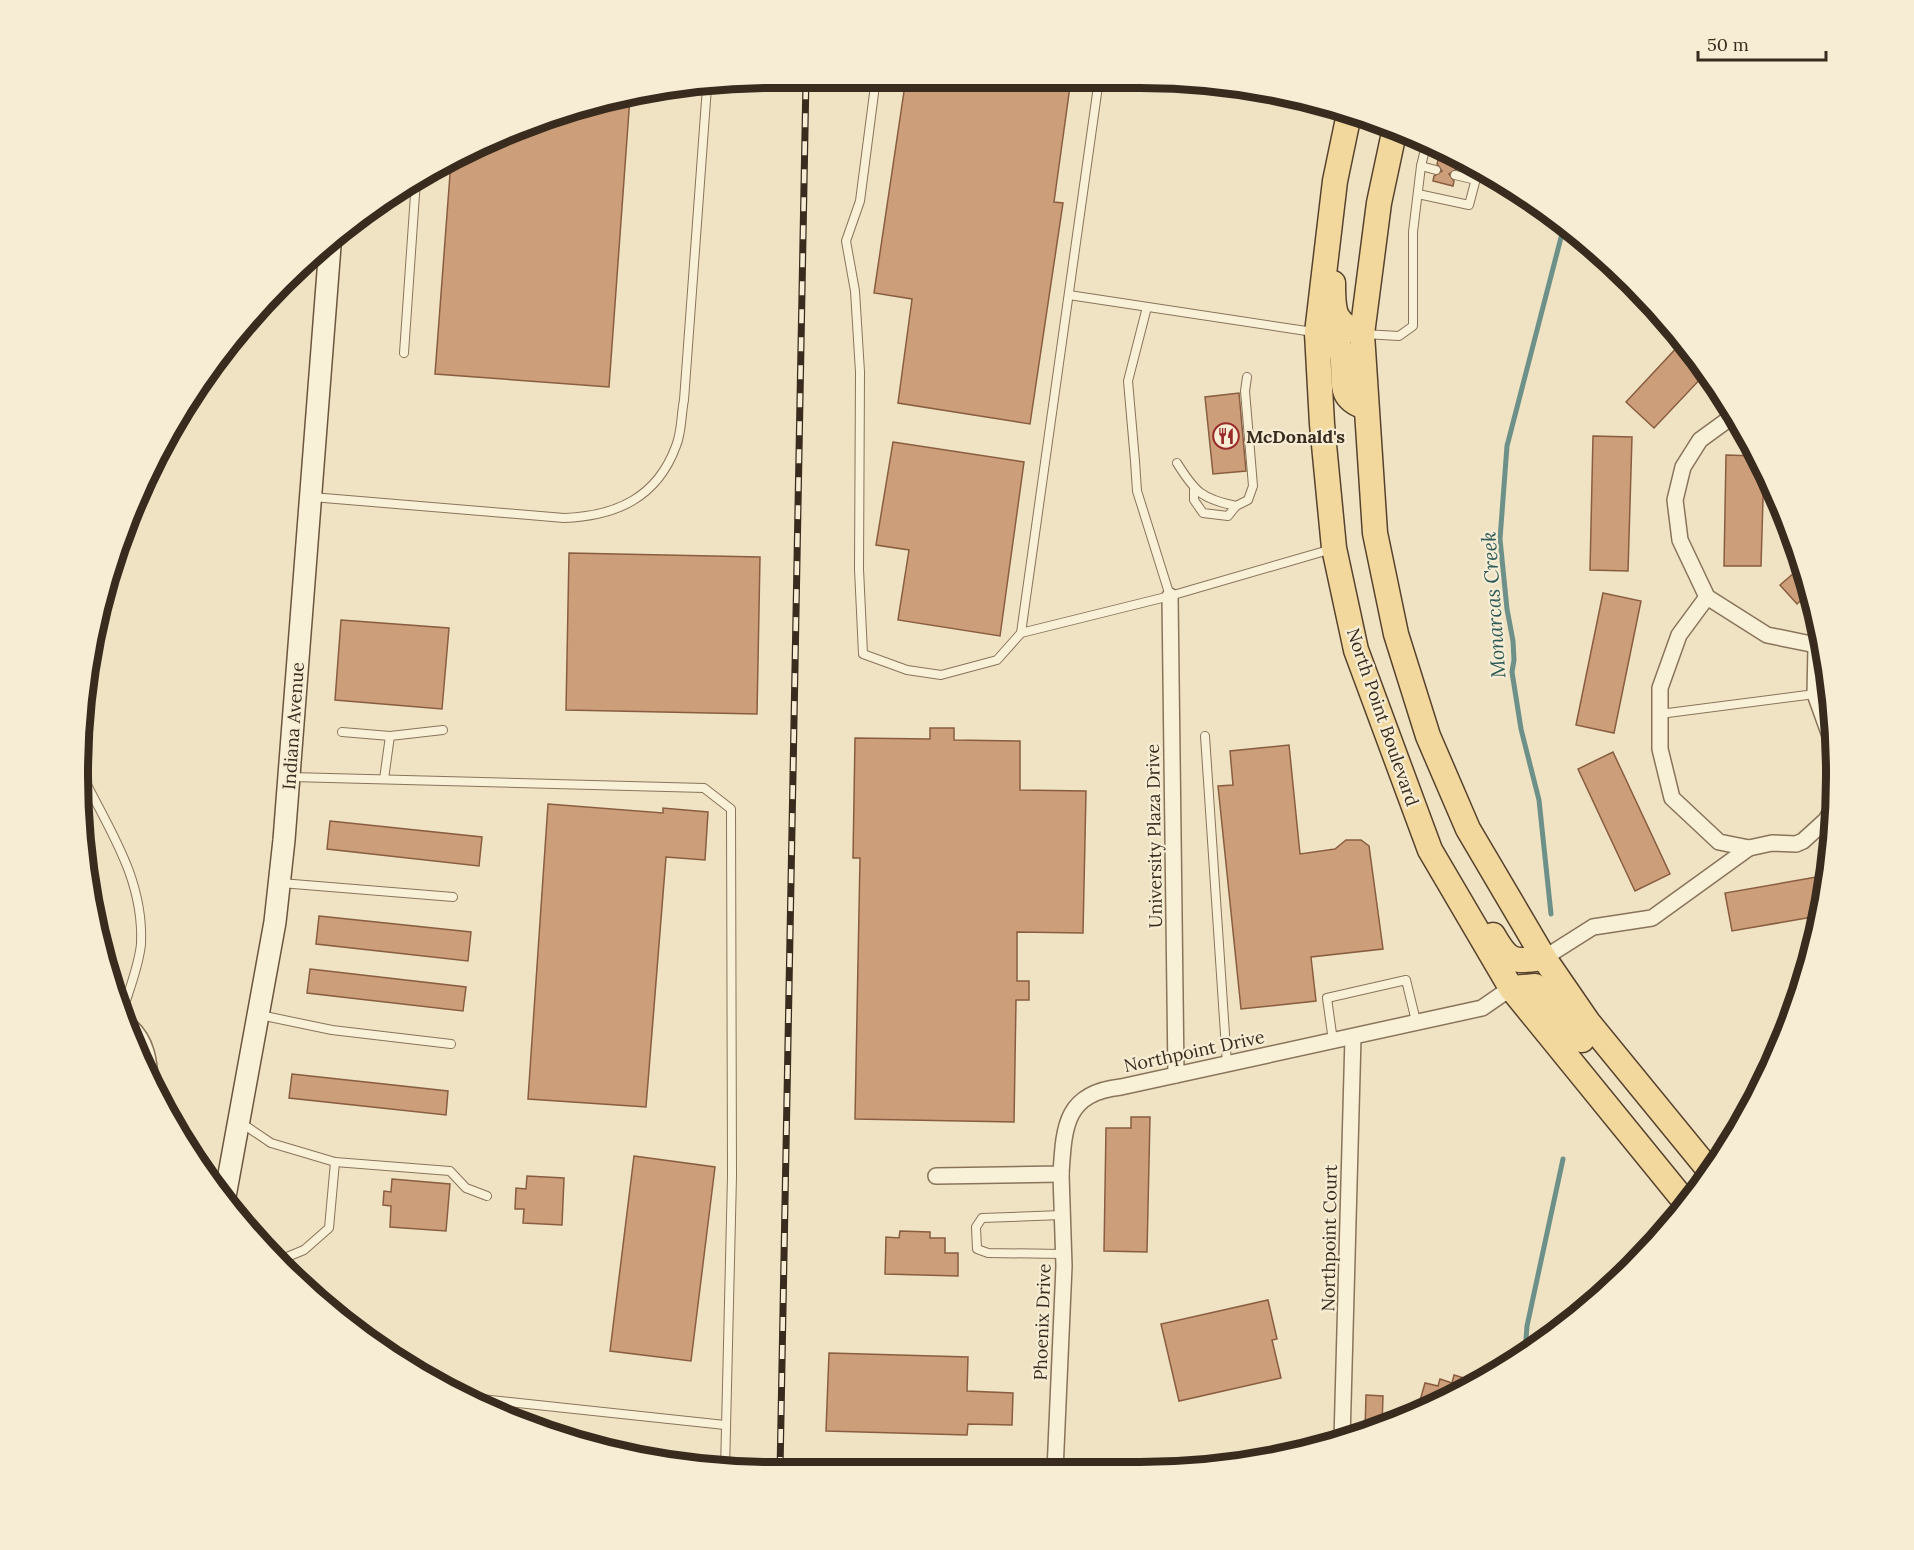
<svg xmlns="http://www.w3.org/2000/svg" width="1914" height="1550" viewBox="0 0 1914 1550" font-family="Lora,serif">
  <style>
    .lines { fill: none; stroke-linecap: round; stroke-linejoin: round }
    .stream { stroke: #6d9088; stroke-width: 5 }
    .building { fill: #cd9e7a; stroke: #895e40; stroke-width: 1.5 }
    .service-casing { stroke: #89745a; stroke-width: 10 }
    .minor-casing { stroke: #89745a; stroke-width: 18 }
    .secondary-casing { stroke: #6b553d; stroke-width: 24 }
    .primary-casing { stroke: #57422e; stroke-width: 27 }
    .service { stroke: #f9f0d8; stroke-width: 8 }
    .minor { stroke: #f9f0d8; stroke-width: 15 }
    .secondary { stroke: #f9f0d8; stroke-width: 21 }
    .primary { stroke: #f2d89c; stroke-width: 24 }
    .rail-casing { stroke: #392c1e; stroke-width: 7 }
    .rail { stroke: #f6edd4; stroke-width: 4.5; stroke-dasharray: 14; stroke-linecap: butt }
    .labels { text-anchor: middle; dominant-baseline: central; stroke-width: 4.5; stroke-linejoin: round; paint-order: stroke }
    .poi-label { font-size: 18px; font-weight: bold; fill: #392c1e; stroke: #f6edd4; text-anchor: start }
    .street-label { font-size: 18px; fill: #392c1e; stroke: #f6edd4 }
    .water-label { font-size: 20px; font-style: italic; fill: #2d5957; stroke: #f6edd4 }
    .rim { fill: none; stroke: #392c1e; stroke-width: 8 }
  </style>
  <rect width="100%" height="100%" fill="#efe3c4"/>
  <g class="lines">
    <g class="stream">
      <path d="M1551 914 1539 800 1521 729 1512 672 1514 660 1513 641 1507 609 1500 539 1507 446 1564 226"/>
      <path d="M1525 1352 1527 1326 1563 1159"/>
    </g>
  </g>
  <g class="building">
    <path d="M906 78 1071 79 1054 202 1063 203 1030 424 898 403 912 299 874 293Z"/>
    <path d="M630 97 609 387 435 374 451 161 595 102Z"/>
    <path d="M1441 148 1459 158 1457 169 1449 174 1454 181 1453 186 1433 181 1434 176 1442 171 1437 164Z"/>
    <path d="M1683 341 1706 373 1654 428 1626 402Z"/>
    <path d="M1239 393 1246 471 1213 474 1205 397Z"/>
    <path d="M1593 436 1632 437 1628 571 1590 570Z"/>
    <path d="M893 442 1024 462 1000 636 898 620 909 550 876 545Z"/>
    <path d="M1726 455 1757 456 1764 466 1761 566H1724Z"/>
    <path d="M569 553 760 557 757 714 566 710Z"/>
    <path d="M1802 566 1811 591 1797 604 1780 585Z"/>
    <path d="M1603 593 1641 601 1614 733 1576 725Z"/>
    <path d="M341 620 449 628 442 709 335 700Z"/>
    <path d="M930 728H954V740L1020 741V790L1086 791 1083 933 1017 932V981H1029V1000H1016L1014 1122 855 1119 860 858H853L855 738 930 739Z"/>
    <path d="M1289 745 1300 854 1335 849 1346 840H1361L1369 846 1383 949 1311 957 1316 1001 1241 1009 1218 786 1233 785 1230 751Z"/>
    <path d="M1613 752 1670 874 1635 891 1578 769Z"/>
    <path d="M548 804 663 813V808L708 812 705 860 666 857 646 1107 528 1099Z"/>
    <path d="M330 821 482 837 479 866 327 849Z"/>
    <path d="M1828 875 1818 916 1732 931 1725 893Z"/>
    <path d="M319 916 471 932 468 961 316 944Z"/>
    <path d="M310 969 466 987 463 1011 307 993Z"/>
    <path d="M292 1074 448 1091 446 1115 289 1098Z"/>
    <path d="M1131 1117H1150L1147 1252 1104 1251 1106 1128H1131Z"/>
    <path d="M634 1156 715 1167 691 1361 610 1351Z"/>
    <path d="M527 1176 564 1178 562 1225 523 1223 524 1209H515L516 1188 526 1189Z"/>
    <path d="M392 1179 450 1184 446 1231 390 1227 391 1206 383 1205 384 1191 391 1192Z"/>
    <path d="M900 1231 930 1232V1238H945V1253H958V1276L885 1274 886 1237 899 1238Z"/>
    <path d="M1268 1300 1277 1339 1272 1340 1281 1378 1179 1401 1161 1324Z"/>
    <path d="M829 1353 968 1357 967 1391 1013 1393 1012 1425 968 1424 967 1435 826 1431Z"/>
    <path d="M1454 1375 1477 1382 1448 1400 1417 1411 1425 1383 1438 1386 1440 1379 1452 1383Z"/>
    <path d="M1366 1395 1383 1396 1382 1425 1365 1431Z"/>
  </g>
  <g class="lines">
    <g class="service-casing">
      <g id="service">
        <path d="M876 78 860 201 846 241 855 291 860 372 859 569 863 654 907 670 941 675 997 660 1021 633"/>
        <path d="M1099 79 1021 633 1170 596 1332 549"/>
        <path d="M1421 166 1436 170"/>
        <path d="M1455 175 1476 180"/>
        <path d="M1418 194 1469 205 1479 167"/>
        <path d="M1069 295 1313 332"/>
        <path d="M1147 307 1128 381 1135 461 1137 491 1170 596"/>
        <path d="M1364 334 1399 336 1413 326V232L1421 166 1427 141"/>
        <path d="M404 353 416 180"/>
        <path d="M1177 463C1195 492 1202 499 1236 506L1248 500 1253 486 1245 391 1247 377"/>
        <path d="M1194 490V500L1203 513 1228 516 1236 506"/>
        <path d="M312 497 564 518C616 516 657 498 676 446 682 432 681 414 684 400L707 87"/>
        <path d="M1660 714 1815 694"/>
        <path d="M342 732 390 736 384 779"/>
        <path d="M390 736 443 730"/>
        <path d="M1205 736 1227 1064"/>
        <path d="M83 777C110 831 144 880 141 944 139 965 130 987 124 1007"/>
        <path d="M291 777 704 788 731 809 732 1176 725 1470"/>
        <path d="M281 883 453 897"/>
        <path d="M260 1015 332 1030 451 1044"/>
        <path d="M1333 1041 1327 998 1406 980 1416 1021"/>
        <path d="M240 1122 271 1143 335 1162 450 1171 466 1188 487 1196"/>
        <path d="M1062 1215 982 1218 976 1227 977 1249 988 1253 1063 1254"/>
        <path d="M282 1259 304 1250 329 1228 335 1162"/>
        <path d="M462 1397 725 1425"/>
      </g>
    </g>
    <g class="minor-casing">
      <g id="minor">
        <path d="M1733 416 1700 440 1683 467 1675 500 1680 540 1707 597 1767 635 1821 646"/>
        <path d="M1170 596 1176 1075"/>
        <path d="M1707 597 1679 635 1660 688V749L1672 798 1719 842 1749 848"/>
        <path d="M1816 647 1815 694 1834 747"/>
        <path d="M1544 958 1593 927 1652 918 1749 848 1772 843 1796 844 1803 841 1826 820 1832 809"/>
        <path d="M130 1026C148 1042 149 1063 151 1086"/>
        <path d="M936 1176 1061 1174C1064 1126 1065 1093 1121 1087L1482 1008 1511 988"/>
        <path d="M1342 1440 1353 1037"/>
        <path d="M1055 1471 1064 1266 1061 1174"/>
      </g>
    </g>
    <g class="secondary-casing">
      <path id="secondary" d="M224 1202 275 922 284 840 330 246"/>
    </g>
    <g class="primary-casing">
      <g id="primary">
        <path d="M1349 114 1335 181 1317 333 1322 424 1334 548 1356 650 1430 850 1511 988 1686 1203"/>
        <path d="M1395 128 1379 203 1362 334 1375 533 1396 634 1428 736 1468 829 1544 958 1588 1022 1709 1170"/>
        <path d="M1333 283C1333 312 1333 323 1362 334"/>
        <path d="M1317 333 1335 341 1339 346C1351 370 1330 396 1365 407"/>
        <path d="M1493 935C1509 963 1513 962 1544 958"/>
        <path d="M1511 988 1535 986 1546 994 1582 1040"/>
      </g>
    </g>
    <use href="#service" class="service"/>
    <use href="#minor" class="minor"/>
    <use href="#secondary" class="secondary"/>
    <use href="#primary" class="primary"/>
    <g class="rail-casing">
      <path id="rail" d="M780 1471 806 78"/>
    </g>
    <use href="#rail" class="rail"/>
  </g>
  <defs>
    <g id="restaurant-ring" transform="scale(1.35)"><circle r="9.5" fill="#f6edd4" stroke="#992a2a" stroke-width="1.5"/><path d="M-5-6h1v4h1v-4h1v4h1v-4h1v5L-1.5 .5V6h-2V.5L-5-1ZM5-6V6H3V1.5H1.5Q1.5-4 5-6Z" fill="#992a2a"/></g>
  </defs>
  <g fill-rule="evenodd">
    <use href="#restaurant-ring" x="1226" y="436"/>
  </g>
  <g class="labels">
    <g class="poi-label">
      <text x="1246" y="436">McDonald's</text>
    </g>
    <g class="street-label">
      <text transform="translate(1383 717) rotate(71)">North Point Boulevard</text>
      <text transform="translate(293 726) rotate(-86)">Indiana Avenue</text>
      <text transform="translate(1154 836) rotate(-91)">University Plaza Drive</text>
      <text transform="translate(1194 1051) rotate(-12)">Northpoint Drive</text>
      <text transform="translate(1329 1238) rotate(-89)">Northpoint Court</text>
      <text transform="translate(1042 1322) rotate(-88)">Phoenix Drive</text>
    </g>
    <g class="water-label">
      <text transform="translate(1493 605) rotate(-94)">Monarcas Creek</text>
    </g>
  </g>
  <path d="M0 0H1914V1550H0ZM774 88H1140A686 686 0 0 1 1826 774V776A686 686 0 0 1 1140 1462H774A686 686 0 0 1 88 776V774A686 686 0 0 1 774 88Z" fill="#f6edd4" fill-rule="evenodd"/>
  <path class="rim" d="M774 88H1140A686 686 0 0 1 1826 774V776A686 686 0 0 1 1140 1462H774A686 686 0 0 1 88 776V774A686 686 0 0 1 774 88Z"/>
  <path d="M1698 51v9h128v-9" fill="none" stroke="#392c1e" stroke-width="3"/>
  <text x="1707" y="51" font-size="18" fill="#392c1e" stroke="#f6edd4" stroke-width="4.5" paint-order="stroke">50 m</text>
</svg>
